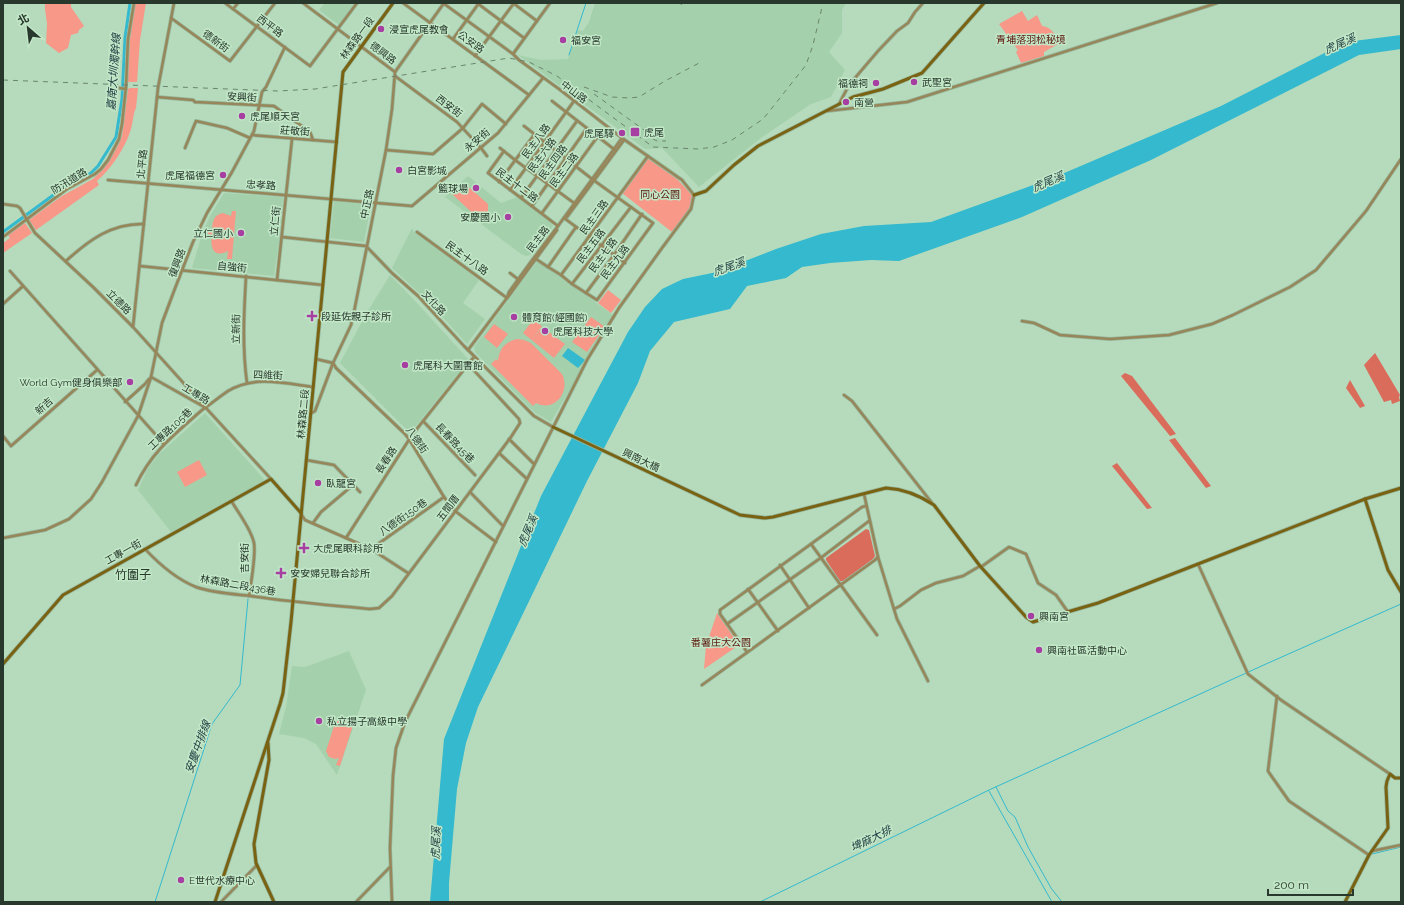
<svg xmlns="http://www.w3.org/2000/svg" width="1404" height="905" viewBox="0 0 1404 905" font-family="Raleway,'Noto Sans TC',sans-serif">
  <style>
    .built { fill: #a4d1ac }
    .green { fill: #f79888 }
    .forest { fill: #da6c5c }
    .water { fill: #34b9ce }
    .lines { fill: none; stroke-linecap: round; stroke-linejoin: round }
    .stream { stroke: #34b9ce; stroke-width: 1 }
    .canal { stroke: #34b9ce; stroke-width: 3 }
    .street-casing { stroke: #96b79c; stroke-width: 4 }
    .secondary-casing { stroke: #96b79c; stroke-width: 4.5 }
    .street { stroke: #96865a; stroke-width: 2.5 }
    .secondary { stroke: #7a6213; stroke-width: 3 }
    .rail { stroke: #6b846f; stroke-width: 1; stroke-dasharray: 5 5; stroke-linecap: butt }
    .poi-dot { fill: #a73ea1; stroke: #c2e8c8; stroke-width: 1.5 }
    .labels { text-anchor: middle; dominant-baseline: central; stroke-width: 3; stroke-linejoin: round; paint-order: stroke }
    .street-label { font-size: 10px; fill: #29382c; stroke: #c2e8c8 }
    .poi-label { font-size: 10px; fill: #29382c; stroke: #c2e8c8; text-anchor: start }
    .park-label { font-size: 10px; fill: #5a140c; stroke: #c2e8c8 }
    .water-label { font-size: 11px; font-style: italic; fill: #223e43; stroke: #c2e8c8 }
    .quarter-label { font-size: 12px; fill: #29382c; stroke: #c2e8c8 }
  </style>
  <rect width="100%" height="100%" fill="#b5dbbc"/>
  <g class="built">
    <path d="M325 3H354L339 25 319 10Z"/>
    <path d="M595 3H846L842 10V33L829 52 845 70 831 97 811 104 761 138 699 187 662 148 645 149 518 55 541 60 568 59 578 30 583 31 589 22Z"/>
    <path d="M468 176 501 203 517 197 547 218 553 226 530 255 526 256 521 254 445 197Z"/>
    <path d="M224 193 283 197 279 242 274 276 192 268 203 231 210 216Z"/>
    <path d="M334 201 371 205 364 242 330 238Z"/>
    <path d="M412 228 414 232 479 280 463 303 485 319 467 344 429 302 392 268Z"/>
    <path d="M538 260 613 315 551 422 537 414 529 407 475 352 474 347Z"/>
    <path d="M390 275 416 302 469 360 410 433 340 363 366 314Z"/>
    <path d="M205 413 264 479 263 481 171 532 138 490 147 470 159 454Z"/>
    <path d="M349 651 366 690 337 775 316 744 304 738 279 734 286 707 292 666 305 667Z"/>
  </g>
  <g class="green">
    <path d="M45 3H71V7L84 26 79 30 78 33 71 35 68 48 59 53 46 43 47 24 45 9Z"/>
    <path d="M135 3H146L140 40 137 82H127L130 39Z"/>
    <path d="M1022 11 1028 21 1037 15 1042 26C1052 27 1055 35 1060 43L1044 52V56L1021 63 1016 52 1018 50 999 24Z"/>
    <path d="M130 88H138L136 108C133 113 133 125 130 132 125 148 110 170 97 181L99 185 36 230 29 220 62 196 93 179 103 169 117 147 122 136 128 89Z"/>
    <path d="M647 158 677 179 692 195 690 208 672 232 622 193Z"/>
    <path d="M464 186 470 188 488 204V212L481 217 483 218 481 221 452 194 454 192 457 195 458 190Z"/>
    <path d="M232 211H236L232 259H227L228 251C213 259 210 247 212 235L208 234V230H212C213 221 213 215 223 213L231 216Z"/>
    <path d="M25 223 32 233 3 253V243L10 238 8 235Z"/>
    <path d="M608 290 621 300 611 313 598 303Z"/>
    <path d="M591 317 605 327 587 352 572 342Z"/>
    <path d="M533 320 542 326 532 339 542 327 565 344 554 358 523 333Z"/>
    <path d="M494 324 508 334 497 348 484 337Z"/>
    <path d="M517 339 524 340 531 343 562 374C571 391 555 413 536 403L533 406 491 364 496 359 498 361C499 349 505 342 517 339Z"/>
    <path d="M199 460 207 475 185 487 177 472Z"/>
    <path d="M717 613 739 645 704 669 706 646Z"/>
    <path d="M341 719H347L351 723 353 719H355L340 766 336 765 339 758 335 759 329 757 326 751 335 723Z"/>
  </g>
  <g class="forest">
    <path d="M1375 353 1400 395 1399 397 1400 401 1392 404 1391 400 1384 402 1364 365Z"/>
    <path d="M1125 373 1132 376 1176 434 1170 436 1121 376Z"/>
    <path d="M1350 380 1365 406 1360 408 1346 388Z"/>
    <path d="M1175 438 1211 486 1206 488 1169 440Z"/>
    <path d="M1117 463 1152 508 1147 509 1112 466Z"/>
    <path d="M866 529 869 530 875 556 873 559 843 581H840L826 560V558Z"/>
  </g>
  <g class="water">
    <path d="M1401 35V49L1359 55 1151 160 1022 217 899 261 871 260 830 263 802 267 786 278 747 286 730 309 674 322 650 351 638 383 587 481 478 707 466 743 457 789 449 883V902H430L444 739 541 496 628 332 645 307 662 289 683 279 717 272 776 249 821 234 864 226 931 222 1055 177 1221 106 1346 42Z"/>
    <path d="M568 348 585 360 578 368 562 356Z"/>
  </g>
  <g class="lines">
    <g class="stream">
      <path d="M569 55 586 3"/>
      <path d="M996 787 1008 811 1015 817 1028 847 1051 888 1062 902"/>
      <path d="M989 791 1052 902"/>
      <path d="M1372 854 1401 847"/>
      <path d="M155 902 212 724 240 685 248 599"/>
      <path d="M760 902 989 790 1266 664 1401 604"/>
    </g>
    <path class="canal" d="M3 232 67 185 91 173 98 166 116 137 122 99 125 38 130 3"/>
    <g class="street-casing">
      <g id="street">
        <path d="M225 3 310 66 357 3"/>
        <path d="M303 3 395 72"/>
        <path d="M403 3 529 95"/>
        <path d="M477 3 524 38"/>
        <path d="M513 3 537 21"/>
        <path d="M233 9 238 3"/>
        <path d="M171 18 230 61 275 3"/>
        <path d="M453 39 479 3"/>
        <path d="M513 54 550 3"/>
        <path d="M475 56 514 3"/>
        <path d="M395 76 457 122 481 148 487 156"/>
        <path d="M119 88 126 89"/>
        <path d="M157 97 193 100 195 102 274 106 310 132 313 140"/>
        <path d="M552 101 615 150"/>
        <path d="M839 104 849 85 878 51 897 31 908 23 915 12 923 3"/>
        <path d="M827 111 907 102 1217 3"/>
        <path d="M524 126 592 179 653 223 597 300 586 293"/>
        <path d="M252 135 337 142"/>
        <path d="M185 148 196 121 227 128 250 138"/>
        <path d="M500 148 515 160 574 203"/>
        <path d="M386 150 433 154 463 128 482 104 506 124"/>
        <path d="M504 151 488 173 558 226"/>
        <path d="M108 180 412 206 498 133 543 78"/>
        <path d="M499 182 534 135"/>
        <path d="M510 190 574 101"/>
        <path d="M521 198 577 121"/>
        <path d="M3 204 17 206 20 208 35 233 93 287 133 327 206 408"/>
        <path d="M532 206 587 128"/>
        <path d="M542 213 598 136"/>
        <path d="M567 217 624 140"/>
        <path d="M564 218 625 263"/>
        <path d="M417 232 507 298"/>
        <path d="M3 237 67 189 95 174 101 169 108 160 119 139 122 124 126 87 128 39 134 3"/>
        <path d="M282 237 366 246 392 273 418 296 464 346 534 416 553 427"/>
        <path d="M536 259 548 267 576 227"/>
        <path d="M66 261C89 240 112 223 144 224"/>
        <path d="M140 266 323 285"/>
        <path d="M548 267 561 275 648 156"/>
        <path d="M10 271 164 444"/>
        <path d="M510 273 519 280"/>
        <path d="M561 275 572 284 631 207"/>
        <path d="M246 276C244 312 242 347 247 383"/>
        <path d="M277 280 292 139"/>
        <path d="M572 284 586 293 614 255 642 214"/>
        <path d="M508 297 557 230"/>
        <path d="M3 304 23 286"/>
        <path d="M1022 321 1034 323 1060 335 1110 339 1169 335 1212 324 1233 315 1290 287 1316 270 1366 211 1401 159"/>
        <path d="M133 327 158 88 174 3"/>
        <path d="M468 350 507 298 509 292 530 263 558 226 622 138"/>
        <path d="M316 359 333 363 336 368 404 433 409 439 444 497 455 511 496 542"/>
        <path d="M151 377 206 408 271 479"/>
        <path d="M844 395 852 401 932 503"/>
        <path d="M125 402 145 384 149 379"/>
        <path d="M310 414 315 411 333 363 351 325 353 317 386 150 392 109 395 72 444 3"/>
        <path d="M423 421 475 475"/>
        <path d="M3 436 11 446 97 370"/>
        <path d="M509 439 534 464"/>
        <path d="M499 453 527 479"/>
        <path d="M306 460 334 465 360 492"/>
        <path d="M136 485C152 451 175 434 202 410 211 404 219 397 228 391 254 375 284 383 313 387"/>
        <path d="M470 492 503 526"/>
        <path d="M232 502C239 514 251 529 254 543 256 556 251 583 249 596"/>
        <path d="M301 514 305 520 371 549 408 573"/>
        <path d="M313 523 321 512 353 485"/>
        <path d="M3 538 45 530 69 519 91 499 102 482 138 416 151 377 162 323 174 291 193 242 207 213 232 172 254 131 262 92 266 87 285 47"/>
        <path d="M346 538 412 435 474 357"/>
        <path d="M811 544 877 635"/>
        <path d="M145 549C160 565 176 579 196 587 213 593 233 594 251 596 290 602 330 605 370 609L379 608 392 596 511 437 520 423 519 419 468 364"/>
        <path d="M371 549 444 497"/>
        <path d="M878 557 897 619 928 681"/>
        <path d="M1198 564 1248 674 1281 700 1390 774"/>
        <path d="M780 565 809 608"/>
        <path d="M981 567 1009 547 1026 554 1038 583 1056 595 1068 612"/>
        <path d="M748 589 778 631"/>
        <path d="M894 609 900 606 921 590 936 583 963 576 980 566"/>
        <path d="M727 624 822 557 869 521"/>
        <path d="M747 652 720 614V610L862 507 866 506"/>
        <path d="M702 685 875 560 878 557 864 494"/>
        <path d="M1277 696 1268 771 1270 774 1289 801 1369 855"/>
        <path d="M1372 851 1401 845"/>
        <path d="M221 902 257 865"/>
        <path d="M356 902 390 867"/>
        <path d="M392 902 390 848 393 776 396 748 405 722 587 360 619 308 662 248 691 209 694 195 682 180 622 138 559 89 519 60 513 54 443 3"/>
      </g>
    </g>
    <g class="secondary-casing">
      <g id="secondary">
        <path d="M694 195 706 191 734 165 758 146 853 97 883 89 922 73 984 3"/>
        <path d="M553 427 740 515 765 518 773 517 886 488C904 489 919 495 934 505L980 566 1026 617 1033 622 1098 603 1365 499 1401 488"/>
        <path d="M1365 499 1388 570 1401 592"/>
        <path d="M3 664 63 595 271 479 301 513"/>
        <path d="M268 743 269 760 254 844 256 863 274 902"/>
        <path d="M215 902 280 704 283 693 291 622 343 72 393 3"/>
        <path d="M1345 902 1369 855 1388 828 1386 787 1387 781 1390 774 1395 778H1401"/>
      </g>
    </g>
    <use href="#street" class="street"/>
    <use href="#secondary" class="secondary"/>
    <g class="rail">
      <path d="M681 5 682 3"/>
      <path d="M3 80 278 91 315 89 509 58 529 62 557 76 653 147 698 149 714 147 732 140 763 119 768 113 806 65 813 45 823 3"/>
      <path d="M584 87 612 97 629 98 639 97 665 81 701 62"/>
      <path d="M594 94 651 135"/>
      <path d="M644 134 657 141H666"/>
    </g>
  </g>
  <g class="poi-dot">
    <circle cx="381" cy="29" r="4"/>
    <circle cx="563" cy="40" r="4"/>
    <circle cx="914" cy="82" r="4"/>
    <circle cx="876" cy="83" r="4"/>
    <circle cx="846" cy="102" r="4"/>
    <circle cx="242" cy="116" r="4"/>
    <rect x="630" y="127" width="10" height="10" rx="2"/>
    <circle cx="622" cy="133" r="4"/>
    <circle cx="399" cy="170" r="4"/>
    <circle cx="223" cy="175" r="4"/>
    <circle cx="476" cy="188" r="4"/>
    <circle cx="508" cy="217" r="4"/>
    <circle cx="241" cy="233" r="4"/>
    <path d="M310 310h4v4h4v4h-4v4h-4v-4h-4v-4h4z"/>
    <circle cx="514" cy="317" r="4"/>
    <circle cx="545" cy="331" r="4"/>
    <circle cx="405" cy="365" r="4"/>
    <circle cx="130" cy="382" r="4"/>
    <circle cx="318" cy="483" r="4"/>
    <path d="M302 542h4v4h4v4h-4v4h-4v-4h-4v-4h4z"/>
    <path d="M279 567h4v4h4v4h-4v4h-4v-4h-4v-4h4z"/>
    <circle cx="1031" cy="616" r="4"/>
    <circle cx="1039" cy="650" r="4"/>
    <circle cx="319" cy="721" r="4"/>
    <circle cx="181" cy="880" r="4"/>
  </g>
  <g class="labels">
    <g class="street-label">
      <text transform="translate(270 26) rotate(37)">西平路</text>
      <text transform="translate(357 38) rotate(-54)">林森路一段</text>
      <text transform="translate(216 41) rotate(36)">德新街</text>
      <text transform="translate(471 42) rotate(36)">公安路</text>
      <text transform="translate(383 53) rotate(37)">德興路</text>
      <text transform="translate(574 92) rotate(37)">中山路</text>
      <text transform="translate(242 97) rotate(3)">安興街</text>
      <text transform="translate(449 106) rotate(37)">西安街</text>
      <text transform="translate(295 131) rotate(4)">莊敬街</text>
      <text transform="translate(477 140) rotate(-40)">永安街</text>
      <text transform="translate(536 141) rotate(-54)">民主八路</text>
      <text transform="translate(542 155) rotate(-54)">民主六路</text>
      <text transform="translate(553 162) rotate(-54)">民主四路</text>
      <text transform="translate(142 164) rotate(-84)">北平路</text>
      <text transform="translate(564 170) rotate(-53)">民主二路</text>
      <text transform="translate(69 181) rotate(-31)">防汛道路</text>
      <text transform="translate(261 185) rotate(4)">忠孝路</text>
      <text transform="translate(517 185) rotate(37)">民主十二路</text>
      <text transform="translate(367 204) rotate(-78)">中正路</text>
      <text transform="translate(594 217) rotate(-54)">民主三路</text>
      <text transform="translate(275 221) rotate(-84)">立仁街</text>
      <text transform="translate(538 239) rotate(-52)">民主路</text>
      <text transform="translate(591 246) rotate(-53)">民主五路</text>
      <text transform="translate(603 255) rotate(-54)">民主七路</text>
      <text transform="translate(467 258) rotate(36)">民主十八路</text>
      <text transform="translate(615 262) rotate(-53)">民主九路</text>
      <text transform="translate(177 263) rotate(-69)">復興路</text>
      <text transform="translate(232 267) rotate(6)">自強街</text>
      <text transform="translate(119 302) rotate(45)">立德路</text>
      <text transform="translate(434 303) rotate(47)">文化路</text>
      <text transform="translate(236 329) rotate(-89)">立新街</text>
      <text transform="translate(268 375) rotate(2)">四維街</text>
      <text transform="translate(196 394) rotate(31)">工專路</text>
      <text transform="translate(44 406) rotate(-42)">新吉</text>
      <text transform="translate(303 414) rotate(-85)">林森路二段</text>
      <text transform="translate(170 429) rotate(-43)">工專路105巷</text>
      <text transform="translate(417 440) rotate(55)">八德街</text>
      <text transform="translate(455 443) rotate(46)">長春路45巷</text>
      <text transform="translate(386 460) rotate(-57)">長春路</text>
      <text transform="translate(641 460) rotate(25)">興南大橋</text>
      <text transform="translate(448 508) rotate(-53)">五間厝</text>
      <text transform="translate(403 517) rotate(-35)">八德街150巷</text>
      <text transform="translate(123 552) rotate(-29)">工專一街</text>
      <text transform="translate(244 558) rotate(-90)">吉安街</text>
      <text transform="translate(238 585) rotate(10)">林森路二段436巷</text>
    </g>
    <g class="poi-label">
      <text x="389" y="29">浸宣虎尾教會</text>
      <text x="571" y="40">福安宮</text>
      <text x="922" y="82">武聖宮</text>
      <text x="868" y="83" text-anchor="end">福德祠</text>
      <text x="854" y="102">南營</text>
      <text x="250" y="116">虎尾順天宮</text>
      <text x="644" y="132">虎尾</text>
      <text x="614" y="133" text-anchor="end">虎尾驛</text>
      <text x="407" y="170">白宮影城</text>
      <text x="215" y="175" text-anchor="end">虎尾福德宮</text>
      <text x="468" y="188" text-anchor="end">籃球場</text>
      <text x="500" y="217" text-anchor="end">安慶國小</text>
      <text x="233" y="233" text-anchor="end">立仁國小</text>
      <text x="321" y="316">段延佐親子診所</text>
      <text x="522" y="317">體育館(經國館)</text>
      <text x="553" y="331">虎尾科技大學</text>
      <text x="413" y="365">虎尾科大圖書館</text>
      <text x="122" y="382" text-anchor="end">World Gym健身俱樂部</text>
      <text x="326" y="483">臥龍宮</text>
      <text x="313" y="548">大虎尾眼科診所</text>
      <text x="290" y="573">安安婦兒聯合診所</text>
      <text x="1039" y="616">興南宮</text>
      <text x="1047" y="650">興南社區活動中心</text>
      <text x="327" y="721">私立揚子高級中學</text>
      <text x="189" y="880">E世代水療中心</text>
    </g>
    <g class="park-label">
      <text x="1031" y="39">青埔落羽松秘境</text>
      <text x="660" y="194">同心公園</text>
      <text x="721" y="642">番薯庄大公園</text>
    </g>
    <g class="water-label">
      <text transform="translate(1340 44) rotate(-24)">虎尾溪</text>
      <text transform="translate(114 72) rotate(-86)">嘉南大圳濁幹線</text>
      <text transform="translate(1048 182) rotate(-23)">虎尾溪</text>
      <text transform="translate(729 267) rotate(-19)">虎尾溪</text>
      <text transform="translate(528 531) rotate(-67)">虎尾溪</text>
      <text transform="translate(198 747) rotate(-70)">安慶中排線</text>
      <text transform="translate(871 839) rotate(-26)">埤麻大排</text>
      <text transform="translate(436 843) rotate(-88)">虎尾溪</text>
    </g>
    <g class="quarter-label">
      <text x="133" y="575">竹圍子</text>
    </g>
  </g>
  <rect width="1404" height="905" fill="none" stroke="#29382c" stroke-width="8"/>
  <g transform="translate(28 28) rotate(332)" stroke="#c2e8c8" stroke-width="3" paint-order="stroke">
  <path d="M0-3L7 15L0 10L-7 15Z" fill="#29382c"/>
  <text y="-6" font-size="11" font-weight="bold" text-anchor="middle" fill="#29382c">北</text>
  </g>
  <path d="M1268 889v6h85v-6" fill="none" stroke="#29382c" stroke-width="2"/>
  <text x="1274" y="889" font-size="12" fill="#29382c" stroke="#c2e8c8" stroke-width="3" paint-order="stroke">200 m</text>
</svg>
